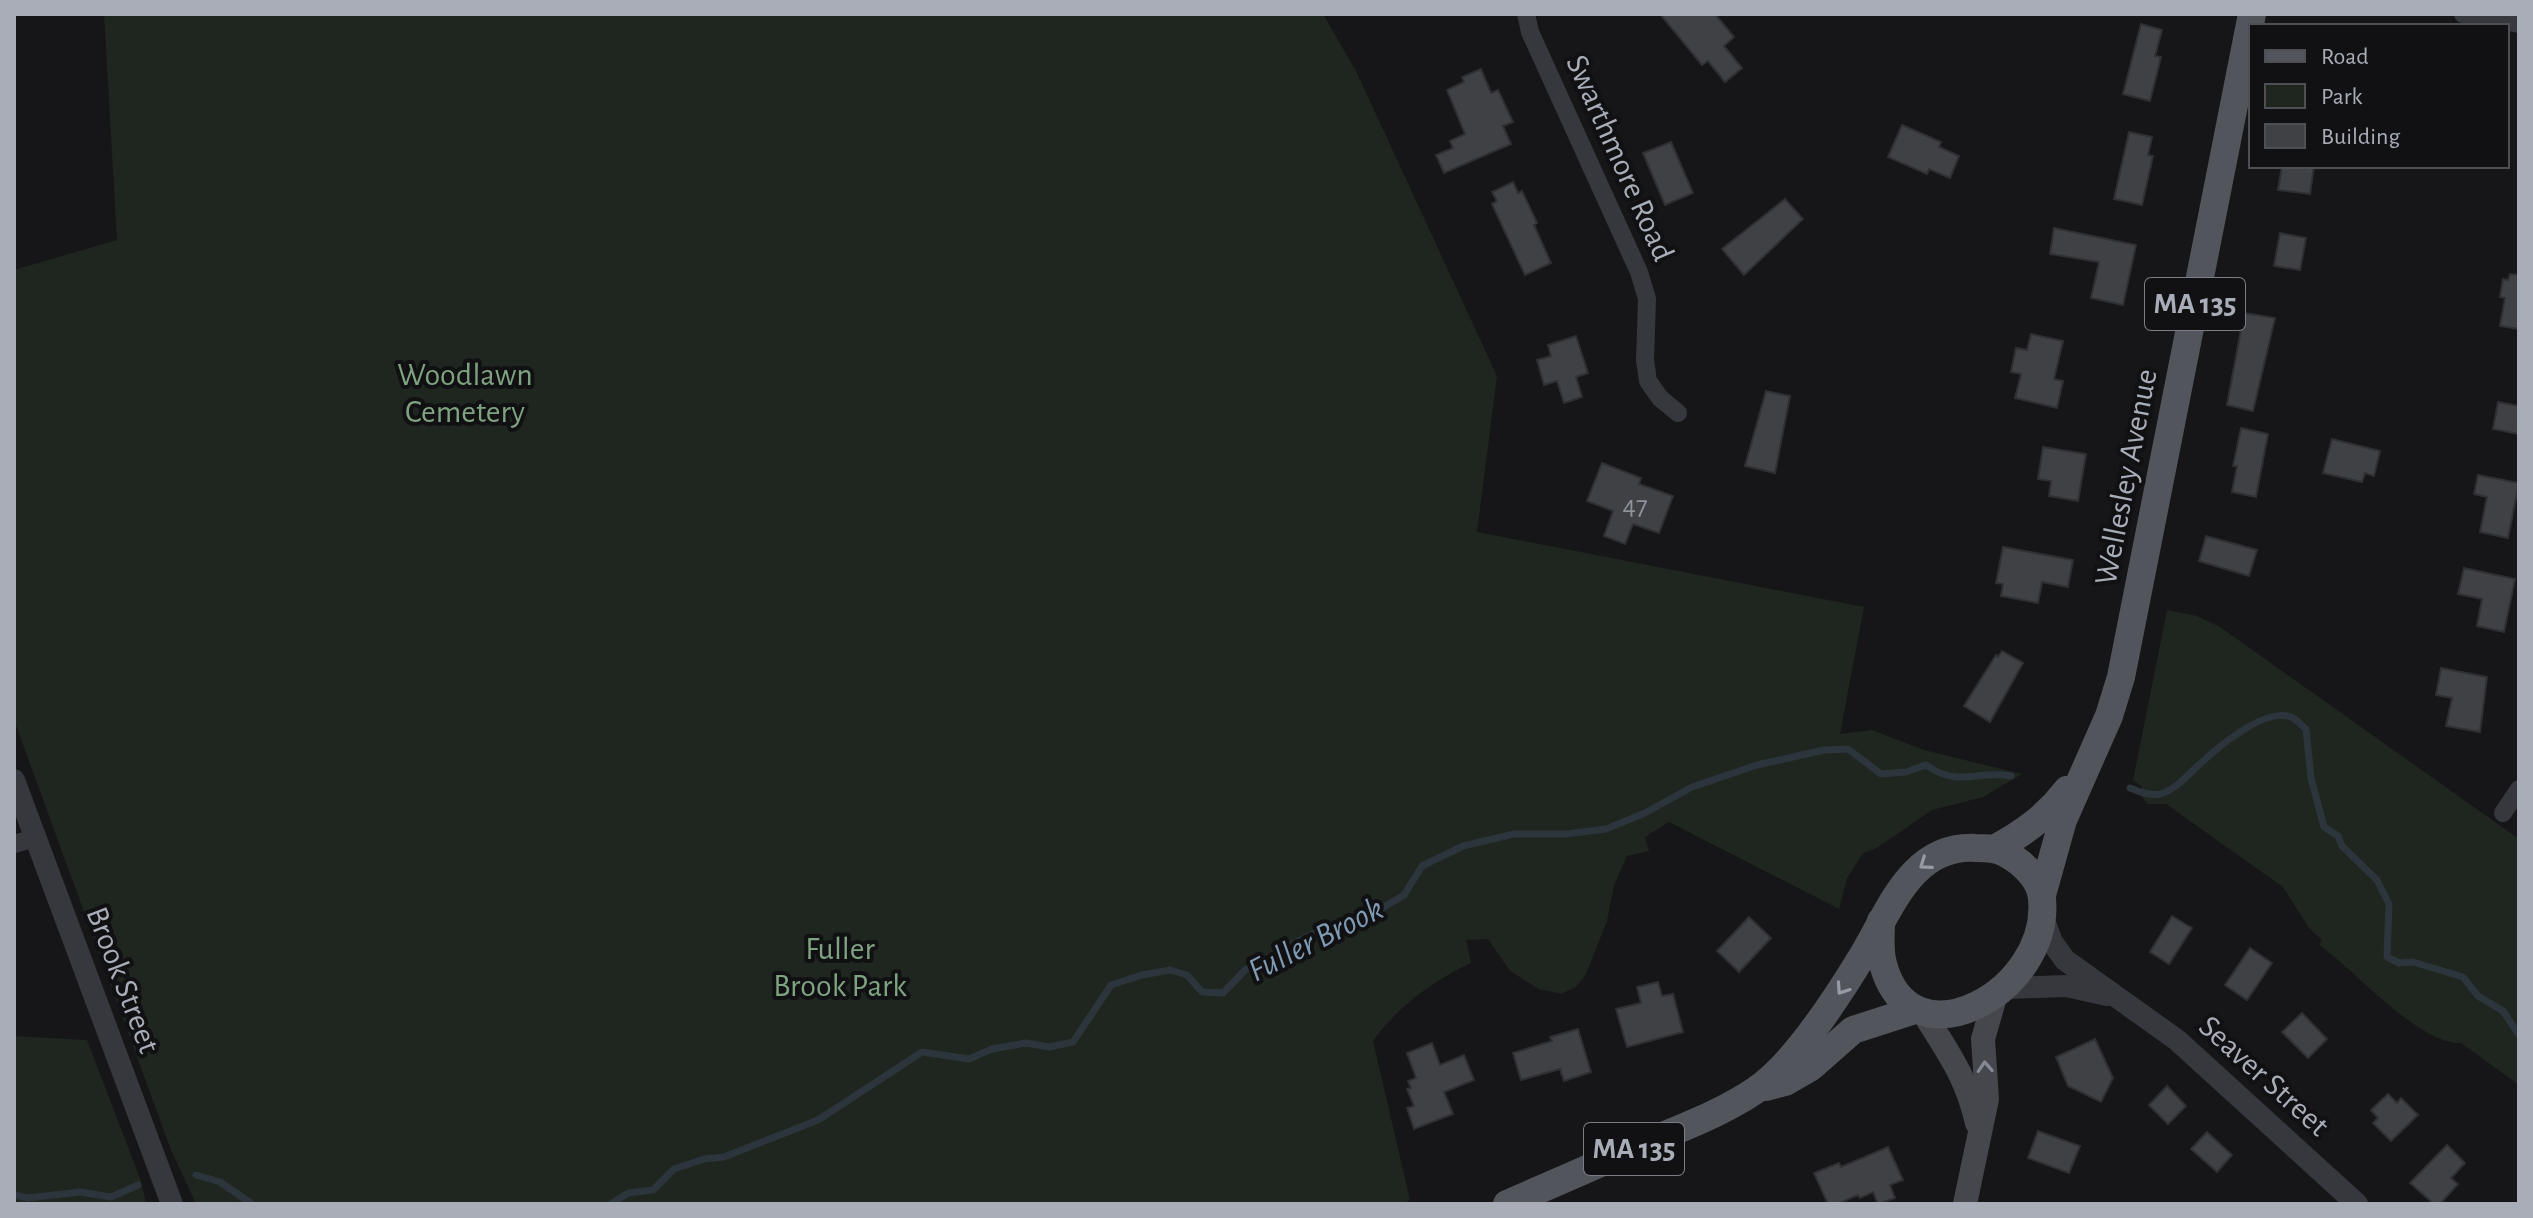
<svg xmlns="http://www.w3.org/2000/svg" width="2533" height="1218" viewBox="0 0 2533 1218" font-family="'Alegreya Sans',sans-serif">
  <style>
    .green { fill: #1e261f }
    .lines { fill: none; stroke-linecap: round; stroke-linejoin: round }
    .stream { stroke: #2c353c; stroke-width: 7 }
    .building { fill: #404145; stroke: #303034; stroke-width: 2 }
    .minor { stroke: #37383d; stroke-width: 18 }
    .tertiary { stroke: #37383d; stroke-width: 22 }
    .secondary { stroke: #45474d; stroke-width: 24 }
    .primary { stroke: #53555c; stroke-width: 28 }
    .oneway { stroke: #979ba6 }
    .oneway2 { stroke: #858993 }
    .labels { text-anchor: middle; dominant-baseline: central; stroke-width: 8; stroke-linejoin: round; paint-order: stroke }
    .number-label { font-size: 28px; fill: #8e929b }
    .shield { fill: #111113; stroke: #7b7e86; stroke-width: 2 }
    .shield-label { font-size: 30px; font-weight: bold; fill: #a8adb8 }
    .street-label { font-size: 32px; fill: #a8adb8; stroke: #111113 }
    .park-label { font-size: 32px; fill: #7fa381; stroke: #111113 }
    .water-label { font-size: 34px; font-style: italic; fill: #7f9bb3; stroke: #111113 }
  </style>
  <rect width="100%" height="100%" fill="#161618"/>
  <g class="green">
    <path d="M104 14H1323L1356 71 1497 376 1477 532 1864 607 1840 734 1872 730 1924 750 2022 774 1983 797 1932 810 1875 849 1863 853 1847 878 1839 909 1669 822 1645 837 1649 851 1627 856 1614 885 1607 921 1586 974 1576 987 1561 994 1539 989 1510 971 1488 939 1466 940 1471 963C1434 980 1397 1007 1373 1041L1410 1200 1402 1204H196L171 1150 14 720V270L117 240Z"/>
    <path d="M2167 610 2197 616 2220 627 2519 839V1085L2461 1043C2419 1045 2354 969 2319 945L2322 940 2309 928 2283 887 2166 804H2148L2141 796 2142 787 2133 780Z"/>
    <path d="M14 1036 87 1040 141 1181 146 1204H14Z"/>
  </g>
  <g class="lines">
    <g class="stream">
      <path d="M2130 788C2140 792 2150 796 2160 794 2176 790 2188 774 2200 764 2218 747 2265 707 2291 717 2296 719 2301 725 2306 729L2311 778 2324 827 2338 836 2342 846 2377 880 2389 904 2387 957 2399 963 2413 962 2463 977 2478 996 2503 1011 2519 1035"/>
      <path d="M196 1175 220 1182 252 1204"/>
      <path d="M14 1195 28 1198 80 1192 111 1197 138 1185"/>
      <path d="M611 1204 628 1193 653 1190 674 1169 704 1159 724 1157 818 1120 922 1052 969 1059 992 1049 1026 1043 1049 1047 1073 1042 1111 985 1142 975 1170 970 1187 975 1202 992 1223 993 1245 970 1285 948 1331 925 1376 912 1404 895 1422 866 1463 846 1514 834H1566L1606 829 1645 813 1692 787 1757 765 1824 750 1848 749 1881 774 1906 772 1926 765C1958 788 1976 770 2011 776"/>
    </g>
  </g>
  <g class="building">
    <path d="M1660 14H1715L1734 37 1724 46 1742 68 1725 82 1708 61 1702 65Z"/>
    <path d="M2141 24 2162 30 2155 56 2161 57 2150 101 2123 94Z"/>
    <path d="M1481 69 1491 93 1498 90 1513 122 1503 126 1511 144 1444 173 1436 155 1453 148 1450 141 1465 134 1447 90 1464 82 1462 77Z"/>
    <path d="M1902 125 1941 142 1939 147 1959 156 1950 178 1929 169 1927 174 1888 157Z"/>
    <path d="M2129 132 2152 137 2148 155 2153 156 2142 205 2114 199Z"/>
    <path d="M1671 142 1693 193 1665 205 1643 153Z"/>
    <path d="M2282 166H2314L2310 194 2278 190Z"/>
    <path d="M1513 182 1518 193 1522 191 1537 223 1534 225 1551 263 1525 275 1492 204 1497 201 1492 192Z"/>
    <path d="M1785 199 1803 219 1744 275 1722 249Z"/>
    <path d="M2054 228 2136 245 2123 305 2091 298 2099 262 2050 254Z"/>
    <path d="M2280 233 2306 238 2300 270 2274 266Z"/>
    <path d="M2510 274 2519 275V329L2500 326 2505 298 2500 297 2503 279 2508 280Z"/>
    <path d="M2244 313 2275 318 2253 411 2227 405Z"/>
    <path d="M2031 334 2063 341 2054 379 2063 381 2057 408 2015 398 2021 374 2011 372 2016 348 2027 350Z"/>
    <path d="M1576 336 1588 373 1576 377 1582 397 1564 403 1557 381 1544 385 1537 360 1551 356 1548 345Z"/>
    <path d="M1766 391 1790 396 1775 473 1745 466Z"/>
    <path d="M2498 402 2519 406V434L2493 429Z"/>
    <path d="M2241 428 2268 434 2256 497 2232 492 2237 466H2233Z"/>
    <path d="M2332 439 2380 451 2374 476 2365 473 2362 482 2323 473Z"/>
    <path d="M2043 447 2086 454 2078 501 2049 496 2051 481 2038 479Z"/>
    <path d="M1602 463 1641 478 1639 484 1673 496 1659 533 1633 524 1625 544 1604 536 1613 511 1587 501Z"/>
    <path d="M2478 475 2519 483 2508 538 2480 532 2487 497 2474 494Z"/>
    <path d="M2206 536 2257 550 2249 576 2199 561Z"/>
    <path d="M2003 547 2073 560 2068 587 2042 582 2038 603 2001 596 2003 584 1996 583Z"/>
    <path d="M2464 568 2515 579 2504 632 2477 626 2482 599 2458 594Z"/>
    <path d="M2002 651 2023 663 1990 722 1964 706 1996 655 1998 657Z"/>
    <path d="M2441 668 2487 677 2480 732 2446 726 2452 698 2436 695Z"/>
    <path d="M2172 916 2192 928 2169 964 2150 952Z"/>
    <path d="M1749 917 1771 938 1739 972 1717 951Z"/>
    <path d="M2250 948 2272 963 2247 1000 2225 985Z"/>
    <path d="M1658 982 1662 996 1673 994 1683 1032 1627 1047 1616 1009 1641 1003 1637 987Z"/>
    <path d="M2302 1013 2327 1039 2308 1058 2282 1032Z"/>
    <path d="M1578 1029 1591 1072 1564 1081 1560 1069 1521 1080 1513 1053 1552 1041 1550 1037Z"/>
    <path d="M2095 1039 2113 1078 2101 1102 2068 1086 2056 1057Z"/>
    <path d="M1432 1043 1440 1065 1464 1055 1474 1080 1444 1092 1453 1114 1414 1129 1407 1108 1414 1106 1407 1089 1411 1088 1408 1081 1416 1078 1407 1053Z"/>
    <path d="M2167 1086 2186 1106 2168 1124 2149 1105Z"/>
    <path d="M2388 1094 2397 1103 2401 1098 2418 1115 2391 1141 2373 1123 2378 1118 2371 1110Z"/>
    <path d="M2038 1131 2080 1146 2069 1173 2028 1158Z"/>
    <path d="M2207 1132 2232 1155 2217 1172 2191 1149Z"/>
    <path d="M2447 1145 2465 1163 2451 1178 2458 1184 2440 1204H2434L2410 1183Z"/>
    <path d="M1888 1147 1903 1180 1890 1185 1895 1198 1878 1204 1873 1192 1860 1198 1858 1195 1837 1204H1828L1814 1173 1839 1163 1841 1167Z"/>
  </g>
  <g class="lines">
    <g class="minor">
      <path d="M1526 14 1530 32 1639 272 1647 299 1645 360 1648 381 1660 398 1678 413"/>
      <path d="M2463 14 2519 24"/>
      <path d="M2503 813 2519 789"/>
      <path d="M14 844 35 838"/>
    </g>
    <g class="tertiary">
      <path d="M14 780 172 1204"/>
      <path d="M2042 915 2052 942 2065 960 2177 1040 2357 1204"/>
      <path d="M2006 988 2066 986 2107 995"/>
    </g>
    <g class="secondary">
      <path d="M1923 1012C1948 1053 1966 1075 1977 1123"/>
      <path d="M1965 1204 1987 1099 1983 1039 1995 997"/>
    </g>
    <g class="primary">
      <path d="M1994 849C2024 833 2047 816 2067 790"/>
      <path d="M2042 895 2063 820 2109 716 2121 677 2252 14"/>
      <path d="M1766 1087 1785 1082 1811 1067 1853 1030 1915 1010"/>
      <path d="M1507 1204C1557 1182 1608 1160 1658 1138 1691 1124 1725 1111 1756 1090 1793 1065 1834 1002 1858 963 1888 917 1908 844 1976 848 1986 848 1996 848 2005 853 2022 862 2041 879 2042 899 2051 991 1911 1069 1883 964 1879 950 1881 935 1881 921"/>
    </g>
  </g>
  <defs><path id="oneway-chevron" d="M-2-3.5L2.5 0L-2 3.5" fill="none" stroke-width="1.6" stroke-linecap="round" stroke-linejoin="round" transform="scale(2)"/></defs>
  <g class="oneway">
    <use href="#oneway-chevron" transform="translate(1925 864) rotate(145)"/>
    <use href="#oneway-chevron" transform="translate(1842 989) rotate(124)"/>
  </g>
  <use class="oneway2" href="#oneway-chevron" transform="translate(1985 1067) rotate(-93)"/>
  <g class="labels">
    <g class="number-label">
      <text x="1635" y="506">47</text>
    </g>
    <g class="shield">
      <rect x="2145" y="278" width="100" height="52" rx="6"/>
      <rect x="1584" y="1123" width="100" height="52" rx="6"/>
    </g>
    <g class="shield-label">
      <text x="2195" y="304">MA 135</text>
      <text x="1634" y="1149">MA 135</text>
    </g>
    <g class="street-label">
      <text transform="translate(1620 158) rotate(66)">Swarthmore Road</text>
      <text transform="translate(2126 477) rotate(-79)">Wellesley Avenue</text>
      <text transform="translate(123 980) rotate(69)">Brook Street</text>
      <text transform="translate(2264 1076) rotate(42)">Seaver Street</text>
    </g>
    <g class="park-label">
      <text x="465" y="375">Woodlawn<tspan x="465" dy="37">Cemetery</tspan></text>
      <text x="840" y="949">Fuller<tspan x="840" dy="37">Brook Park</tspan></text>
    </g>
    <g class="water-label">
      <text transform="translate(1316 940) rotate(-27)">Fuller Brook</text>
    </g>
  </g>
  <rect width="2533" height="1218" fill="none" stroke="#a8adb8" stroke-width="32"/>
  <rect x="2249" y="24" width="260" height="144" fill="#111113" stroke="#4d4f55" stroke-width="2"/>
  <rect x="2265" y="50" width="40" height="12" fill="#53555c" stroke="#4d4f55" stroke-width="2"/>
  <text x="2321" y="64" font-size="24" fill="#a8adb8">Road</text>
  <rect x="2265" y="84" width="40" height="24" fill="#1e261f" stroke="#4d4f55" stroke-width="2"/>
  <text x="2321" y="104" font-size="24" fill="#a8adb8">Park</text>
  <rect x="2265" y="124" width="40" height="24" fill="#404145" stroke="#4d4f55" stroke-width="2"/>
  <text x="2321" y="144" font-size="24" fill="#a8adb8">Building</text>
</svg>
